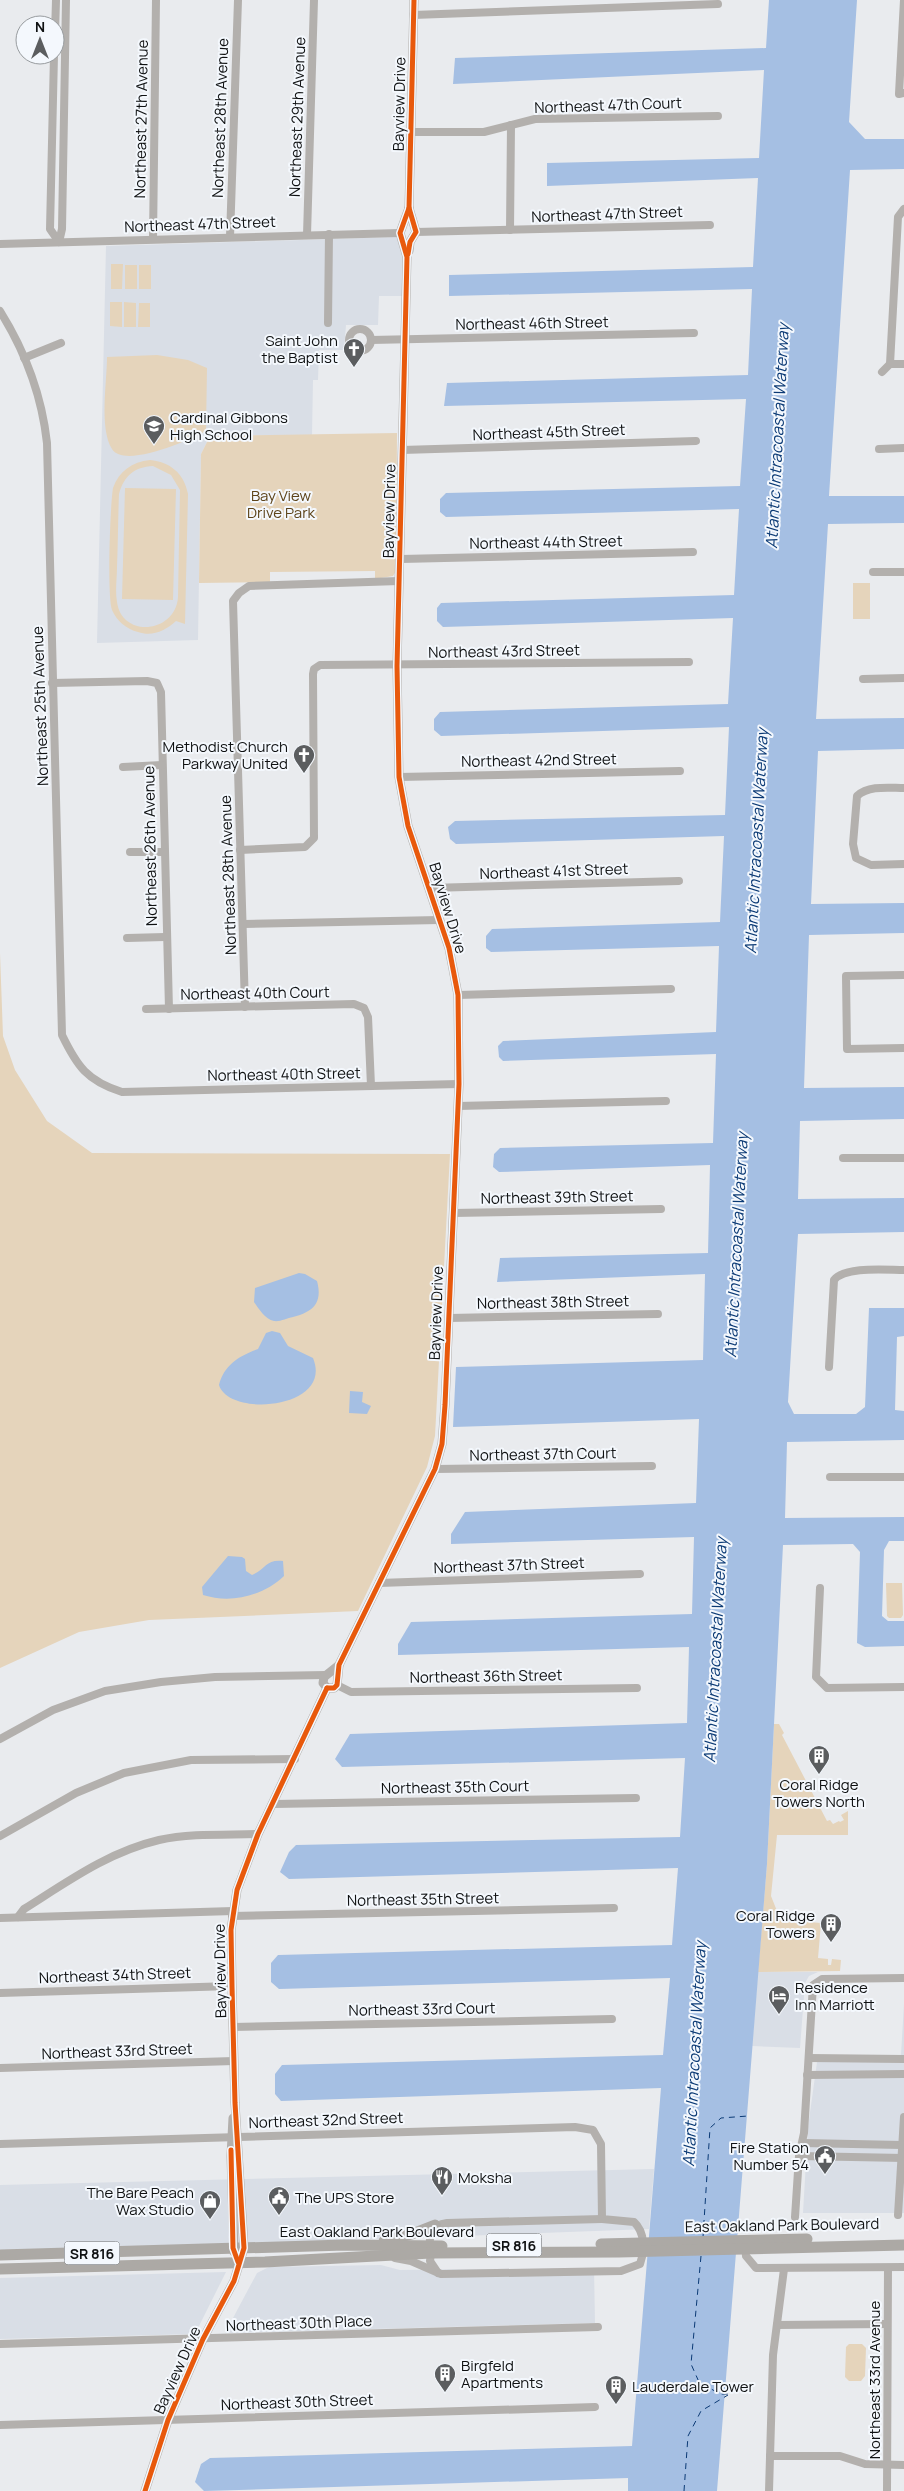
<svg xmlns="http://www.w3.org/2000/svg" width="904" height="2491" viewBox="0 0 904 2491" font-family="Manrope,sans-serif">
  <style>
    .built { fill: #d9dee6 }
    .green { fill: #e5d4bb; fill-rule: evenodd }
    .water { fill: #a5bfe3 }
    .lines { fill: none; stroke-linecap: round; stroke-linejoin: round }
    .ferry { stroke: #0b3a75; stroke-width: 1; stroke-dasharray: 6 5; stroke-linecap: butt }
    .minor { stroke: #b3b0ad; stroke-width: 8 }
    .tertiary { stroke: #b3b0ad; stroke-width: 9 }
    .primary { stroke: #aca9a5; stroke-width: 11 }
    .cycleway-casing { stroke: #f4f8fd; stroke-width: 8 }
    .cycleway { stroke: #e8590c; stroke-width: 5 }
    .labels { text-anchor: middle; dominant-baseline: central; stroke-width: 4; stroke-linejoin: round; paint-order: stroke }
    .shield { fill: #f4f8fd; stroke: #545658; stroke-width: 1 }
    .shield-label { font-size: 14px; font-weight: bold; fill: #0f1112 }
    .street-label { font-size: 15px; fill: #0f1112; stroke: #f4f8fd }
    .poi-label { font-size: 15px; fill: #0f1112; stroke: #f4f8fd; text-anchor: start }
    .park-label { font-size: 15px; fill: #5e441a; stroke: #f4f8fd }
    .water-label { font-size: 16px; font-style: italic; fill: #0b3a75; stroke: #f4f8fd }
  </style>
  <rect width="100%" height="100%" fill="#e9ebee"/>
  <g class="built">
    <path d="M396 237 404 245 402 296H379L378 325H346L344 350H319L318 380H313L312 435 210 436 201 454 198 640 97 643 106 246Z"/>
    <path d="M758 1972H818L809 1976 805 1983 800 2048 752 2046Z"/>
    <path d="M904 2004V2213H803L808 2127 818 2055H901Z"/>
    <path d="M654 2169 649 2229 0 2253V2185Z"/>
    <path d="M381 2265 400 2270 594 2268 595 2323 225 2333 257 2273 269 2267Z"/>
    <path d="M226 2272 195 2334 0 2339V2278Z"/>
  </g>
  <g class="green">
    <path d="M111 264H123L122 289H111Z"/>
    <rect x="125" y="265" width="12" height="24"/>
    <rect x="139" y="265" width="12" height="24"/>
    <path d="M110 302H122V327L110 326Z"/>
    <path d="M124 302 136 303V327H124Z"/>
    <path d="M139 303H150V327H138Z"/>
    <path d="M157 355 188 360 207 368 206 431C190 440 124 469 112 449 99 428 107 382 107 357Z"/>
    <path d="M397 433 396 571 393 576 375 579V571L270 572V582L199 583 201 454 210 436Z"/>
    <path d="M150 460C170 462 184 473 188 494L185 624 176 621C165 631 152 637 138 632 126 629 117 621 112 610 107 597 110 507 113 488 119 471 132 462 150 460ZM153 466 171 475 180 490 178 597C176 633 122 639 117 602 115 591 117 578 117 567 118 543 118 518 119 494 124 476 134 467 153 466Z"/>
    <path d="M125 488 176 489 173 600 122 599Z"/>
    <rect x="853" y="583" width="17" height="36"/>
    <path d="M0 953 3 1036 15 1070 47 1121 92 1153 450 1154 435 1436 427 1467 358 1611 149 1620 79 1632 0 1668Z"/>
    <path d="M886 1583H902L903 1615 901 1618H889L887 1616Z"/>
    <path d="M774 1724H779L784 1733 782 1735 827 1821 830 1820 833 1824 839 1821 840 1822 844 1820 841 1815 848 1811V1835H777L771 1896 777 1911 784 1912 783 1920 821 1923 818 1958 828 1959V1965H831L832 1959 841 1960 840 1971 758 1972 767 1864Z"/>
    <path d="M849 2344H862L866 2348 865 2376 861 2381H849L845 2377 846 2347Z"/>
  </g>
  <g class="water">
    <path d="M769 0H857L849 122 865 139H904V169L850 170 829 496H904V523L828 524 816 719 904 718V749L818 751 811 904 904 903V933L809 935 804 1088 904 1087V1119L800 1121 798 1199 904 1198V1232L798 1234 788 1402 794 1414H856L865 1407 869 1308H904V1336L897 1337 895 1410 904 1411V1440L787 1442 785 1518 904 1517V1541H889L884 1550 882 1616 888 1621H904V1646L865 1647 857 1643 860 1552 853 1544 783 1545 767 1864 717 2491H628V2478L204 2491 195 2482 201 2464 210 2458 632 2446 661 2088 281 2101 275 2094V2074L282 2065 663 2055 670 1978 279 1989 271 1982V1963L278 1955 672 1945 678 1868 289 1879 280 1872 289 1852 296 1845 680 1837 685 1758 342 1767 335 1759 350 1734 687 1723 689 1647 398 1655V1644L411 1622 692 1614 694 1537 451 1544V1534L465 1512 696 1503 699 1419 453 1427 456 1367 703 1360 705 1274 497 1282 500 1258 708 1253 710 1165 499 1172 493 1167 494 1154 500 1148 713 1143 716 1054 503 1061 499 1057 498 1046 503 1041 716 1032 719 946 491 952 486 948V936L492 929 720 922 724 836 456 844 450 839 448 827 455 821 725 815 729 727 441 736 434 730V719L440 712 728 704 733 618 443 627 437 621V608L441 603 734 595 739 509 446 517 440 512V499L446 493 740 486 746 399 444 406 447 383 748 375 752 289 449 296V275L753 267 758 178 547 186V163L759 158 764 70 453 84 455 58 766 48Z"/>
    <path d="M299 1273 305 1274 317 1281C323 1303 313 1312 293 1317 287 1318 280 1322 274 1321 265 1319 259 1309 254 1302L255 1288Z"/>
    <path d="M272 1331 280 1333 288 1346 313 1358C334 1409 229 1418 219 1385 224 1365 239 1356 258 1349L266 1333Z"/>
    <path d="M350 1391 363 1392 362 1402 371 1406 367 1414 349 1413Z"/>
    <path d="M228 1556 242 1557 245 1559 246 1571 252 1575C266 1569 266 1559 283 1561L284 1576C263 1596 231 1604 203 1595L202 1587Z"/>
  </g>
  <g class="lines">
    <g class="ferry">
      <path d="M703 2237 710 2128 721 2118 748 2116"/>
      <path d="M701 2256 691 2364 699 2382 720 2394H729"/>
      <path d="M684 2491 688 2436 701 2411 728 2395"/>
    </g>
    <g class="minor">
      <path d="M904 0 899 94 904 93"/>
      <path d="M413 15 718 4"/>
      <path d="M55 34 56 0"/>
      <path d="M54 55 50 229 59 242"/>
      <path d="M411 132H484L535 119 718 116"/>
      <path d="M510 230 511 125"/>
      <path d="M416 232 710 225"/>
      <path d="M307 235 314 0"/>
      <path d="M230 237 238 0"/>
      <path d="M153 239 156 0"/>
      <path d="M59 242 62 229 66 0"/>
      <path d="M0 244 400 233"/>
      <path d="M0 311C25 351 42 397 47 443L62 1035C77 1066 87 1081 122 1092L459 1084"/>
      <path d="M328 323 329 234"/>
      <circle cx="360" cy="340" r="11"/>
      <path d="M371 340 694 333"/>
      <path d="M24 358 61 343"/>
      <path d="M890 364 898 217 904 209"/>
      <path d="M882 372 890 364H904"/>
      <path d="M879 449 904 448"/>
      <path d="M402 450 696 441"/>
      <path d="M401 559 693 552"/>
      <path d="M873 572H904"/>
      <path d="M863 679 904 678"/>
      <path d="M52 683 147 681 157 683 161 692 169 1009"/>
      <path d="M123 767 162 765"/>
      <path d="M399 777 680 771"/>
      <path d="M904 788C889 788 869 785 857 796L853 844 856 858 871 865 904 864"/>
      <path d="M240 850 305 847 314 838 313 674 314 669 320 665 689 662"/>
      <path d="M130 852H164"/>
      <path d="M430 888 679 881"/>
      <path d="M244 924 439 920"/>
      <path d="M127 938 165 937"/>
      <path d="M904 975 846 976 847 1049 904 1048"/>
      <path d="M458 995 671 989"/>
      <path d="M245 1007 233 601 239 593 249 586 399 581"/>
      <path d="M146 1009 354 1004 364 1008 368 1017 371 1086"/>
      <path d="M458 1106 666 1101"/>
      <path d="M843 1158H904"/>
      <path d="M453 1213 661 1209"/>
      <path d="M449 1318 658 1314"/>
      <path d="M829 1367 834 1280C845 1266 886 1270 904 1270"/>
      <path d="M435 1469 652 1466"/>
      <path d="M830 1477H904"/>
      <path d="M379 1583 640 1574"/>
      <path d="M820 1588 816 1677 827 1688 904 1687"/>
      <path d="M337 1685 351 1692 637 1688"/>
      <path d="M0 1739 53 1710 105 1691 161 1682 215 1677 326 1675"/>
      <path d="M274 1804 636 1798"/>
      <path d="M0 1836 76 1793 124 1773 191 1760 295 1759"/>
      <path d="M232 1916 614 1908"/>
      <path d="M18 1917 24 1909C67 1882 108 1852 159 1840 191 1833 226 1835 258 1834"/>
      <path d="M0 1918 233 1911"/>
      <path d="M0 1993 232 1986"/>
      <path d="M233 2027 612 2019"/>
      <path d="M809 2058 904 2059"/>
      <path d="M0 2068 234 2061"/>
      <path d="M807 2075 904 2074"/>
      <path d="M803 2143 902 2145"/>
      <path d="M0 2144 575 2127 593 2130 601 2144 602 2219 634 2222C645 2232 645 2251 640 2264L621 2271 441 2274 411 2261 395 2258"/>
      <path d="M799 2156 904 2158"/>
      <path d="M898 2215 904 2117"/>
      <path d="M795 2217 799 2156 804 2133 813 1985 822 1979 904 1978"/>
      <path d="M430 2246C429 2231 432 2225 447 2223L602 2219"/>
      <path d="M745 2246 746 2256 756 2268 904 2267"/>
      <path d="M431 2253 430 2261 438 2273"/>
      <path d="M777 2325 887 2324"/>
      <path d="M0 2344 598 2327"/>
      <path d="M0 2425 595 2407"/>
      <path d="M770 2456H840L865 2464 904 2465"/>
      <path d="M769 2491 773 2355 784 2269"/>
      <path d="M887 2491 888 2268"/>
    </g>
    <g class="tertiary">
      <path d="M409 251 410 242 416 232 409 208 414 0"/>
      <path d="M327 1688H334L337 1685 339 1665 435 1469 442 1444 445 1405 459 1084 458 995 449 948 408 826 399 777 397 666 407 257 400 233 409 208"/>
      <path d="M327 1688 323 1683 324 1677 339 1665"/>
      <path d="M233 2118 231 2156 234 2252"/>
      <path d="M145 2491 168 2420 203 2339 234 2281 244 2248 235 2103 232 1986 231 1930 237 1890 258 1834 327 1688"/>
    </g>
    <g class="primary">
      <path d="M384 2241 412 2234 435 2225"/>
      <path d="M601 2244 807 2239"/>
      <path d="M0 2255 345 2245 442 2246"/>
      <path d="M0 2269 265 2262 431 2253 619 2252 904 2245"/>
    </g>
    <g class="cycleway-casing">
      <g id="cycleway">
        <path d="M408 254 410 242 416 232 409 208 414 0"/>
        <path d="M327 1688H334L337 1685 339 1665 435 1469 442 1444 445 1405 459 1084 458 995 449 948 408 826 399 777 397 666 407 257 400 233 409 208"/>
        <path d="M231 2150 233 2248 238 2262"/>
        <path d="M145 2491 168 2420 203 2339 234 2281 244 2248 235 2103 232 1986 231 1930 237 1890 258 1834 327 1688"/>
      </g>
    </g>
    <use href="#cycleway" class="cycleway"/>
  </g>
  <defs>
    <g id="church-pin" transform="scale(1.125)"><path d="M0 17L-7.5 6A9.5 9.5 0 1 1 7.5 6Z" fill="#5b5d5f" stroke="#f4f8fd"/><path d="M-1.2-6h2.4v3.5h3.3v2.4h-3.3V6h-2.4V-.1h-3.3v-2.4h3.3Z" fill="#fff"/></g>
    <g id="school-pin" transform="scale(1.125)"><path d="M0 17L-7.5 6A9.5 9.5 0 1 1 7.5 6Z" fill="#5b5d5f" stroke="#f4f8fd"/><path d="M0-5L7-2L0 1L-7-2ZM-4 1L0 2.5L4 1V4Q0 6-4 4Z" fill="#fff"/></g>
    <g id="building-pin" transform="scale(1.125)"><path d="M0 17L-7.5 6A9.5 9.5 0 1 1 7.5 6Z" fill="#5b5d5f" stroke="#f4f8fd"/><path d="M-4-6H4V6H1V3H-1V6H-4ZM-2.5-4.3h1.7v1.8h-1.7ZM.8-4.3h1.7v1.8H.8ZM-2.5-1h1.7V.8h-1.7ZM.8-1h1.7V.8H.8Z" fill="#fff"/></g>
    <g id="hotel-pin" transform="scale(1.125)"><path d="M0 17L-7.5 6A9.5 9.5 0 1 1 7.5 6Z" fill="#5b5d5f" stroke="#f4f8fd"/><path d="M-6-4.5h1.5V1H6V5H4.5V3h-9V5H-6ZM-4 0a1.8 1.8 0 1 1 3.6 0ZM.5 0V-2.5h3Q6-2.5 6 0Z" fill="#fff"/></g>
    <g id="civic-pin" transform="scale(1.125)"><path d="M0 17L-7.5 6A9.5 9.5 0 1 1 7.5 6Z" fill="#5b5d5f" stroke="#f4f8fd"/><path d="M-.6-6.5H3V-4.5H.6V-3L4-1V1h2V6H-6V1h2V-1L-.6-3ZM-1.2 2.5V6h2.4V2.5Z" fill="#fff"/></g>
    <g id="restaurant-pin" transform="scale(1.125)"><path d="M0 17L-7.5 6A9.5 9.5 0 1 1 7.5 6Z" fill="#5b5d5f" stroke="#f4f8fd"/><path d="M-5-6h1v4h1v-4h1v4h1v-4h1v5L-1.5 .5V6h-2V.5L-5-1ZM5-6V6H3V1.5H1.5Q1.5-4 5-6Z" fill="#fff"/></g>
    <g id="shop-pin" transform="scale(1.125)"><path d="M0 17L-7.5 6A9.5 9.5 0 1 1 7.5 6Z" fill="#5b5d5f" stroke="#f4f8fd"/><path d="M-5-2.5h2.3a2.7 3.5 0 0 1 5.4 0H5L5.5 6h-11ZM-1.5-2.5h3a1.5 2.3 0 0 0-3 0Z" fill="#fff"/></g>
  </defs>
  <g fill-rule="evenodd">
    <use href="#church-pin" x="354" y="349"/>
    <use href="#school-pin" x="154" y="426"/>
    <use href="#church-pin" x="304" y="755"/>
    <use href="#building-pin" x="819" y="1756"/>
    <use href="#building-pin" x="831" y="1924"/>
    <use href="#hotel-pin" x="779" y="1996"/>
    <use href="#civic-pin" x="825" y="2156"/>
    <use href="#restaurant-pin" x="442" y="2177"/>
    <use href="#civic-pin" x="279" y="2197"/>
    <use href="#shop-pin" x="210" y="2201"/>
    <use href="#building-pin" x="445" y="2374"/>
    <use href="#building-pin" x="616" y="2386"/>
  </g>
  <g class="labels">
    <g class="shield">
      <rect x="486.5" y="2233.5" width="55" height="23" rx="4"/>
      <rect x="64.5" y="2241.5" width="55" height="23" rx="4"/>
    </g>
    <g class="shield-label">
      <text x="514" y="2245">SR 816</text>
      <text x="92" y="2253">SR 816</text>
    </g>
    <g class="street-label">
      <text transform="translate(399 104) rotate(-89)">Bayview Drive</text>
      <text transform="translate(608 105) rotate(-2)">Northeast 47th Court</text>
      <text transform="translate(297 117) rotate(-88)">Northeast 29th Avenue</text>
      <text transform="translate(220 118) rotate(-88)">Northeast 28th Avenue</text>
      <text transform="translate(141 119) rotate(-89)">Northeast 27th Avenue</text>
      <text transform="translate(607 214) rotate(-2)">Northeast 47th Street</text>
      <text transform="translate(200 224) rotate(-2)">Northeast 47th Street</text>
      <text transform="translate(532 323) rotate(-1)">Northeast 46th Street</text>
      <text transform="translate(549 432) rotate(-2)">Northeast 45th Street</text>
      <text transform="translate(389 511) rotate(-89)">Bayview Drive</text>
      <text transform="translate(546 542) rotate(-1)">Northeast 44th Street</text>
      <text transform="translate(504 651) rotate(-1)">Northeast 43rd Street</text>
      <text transform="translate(40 706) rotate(-92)">Northeast 25th Avenue</text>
      <text transform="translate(539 760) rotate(-1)">Northeast 42nd Street</text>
      <text transform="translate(150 846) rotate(-91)">Northeast 26th Avenue</text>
      <text transform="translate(554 871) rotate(-2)">Northeast 41st Street</text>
      <text transform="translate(228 875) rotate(-92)">Northeast 28th Avenue</text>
      <text transform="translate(448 908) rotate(73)">Bayview Drive</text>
      <text transform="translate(255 993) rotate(-1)">Northeast 40th Court</text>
      <text transform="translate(284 1074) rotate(-1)">Northeast 40th Street</text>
      <text transform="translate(557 1197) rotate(-1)">Northeast 39th Street</text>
      <text transform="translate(553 1302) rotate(-1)">Northeast 38th Street</text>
      <text transform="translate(436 1313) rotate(-88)">Bayview Drive</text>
      <text transform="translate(543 1454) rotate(-1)">Northeast 37th Court</text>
      <text transform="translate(509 1565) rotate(-2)">Northeast 37th Street</text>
      <text transform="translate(486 1676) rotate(-1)">Northeast 36th Street</text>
      <text transform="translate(455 1787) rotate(-1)">Northeast 35th Court</text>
      <text transform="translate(423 1899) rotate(-1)">Northeast 35th Street</text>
      <text transform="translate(220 1971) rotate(-91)">Bayview Drive</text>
      <text transform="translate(115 1975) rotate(-2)">Northeast 34th Street</text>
      <text transform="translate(422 2009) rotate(-1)">Northeast 33rd Court</text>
      <text transform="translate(117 2051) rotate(-2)">Northeast 33rd Street</text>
      <text transform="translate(326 2120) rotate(-2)">Northeast 32nd Street</text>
      <text transform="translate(782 2225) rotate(-1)">East Oakland Park Boulevard</text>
      <text x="377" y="2231">East Oakland Park Boulevard</text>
      <text transform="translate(299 2323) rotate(-2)">Northeast 30th Place</text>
      <text transform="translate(177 2370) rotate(-66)">Bayview Drive</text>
      <text transform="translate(874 2380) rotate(-90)">Northeast 33rd Avenue</text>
      <text transform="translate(297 2402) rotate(-2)">Northeast 30th Street</text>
    </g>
    <g class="poi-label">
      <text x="338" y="340" text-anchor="end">Saint John<tspan x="338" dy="17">the Baptist</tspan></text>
      <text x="170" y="417">Cardinal Gibbons<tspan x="170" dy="17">High School</tspan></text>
      <text x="288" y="746" text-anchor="end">Methodist Church<tspan x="288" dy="17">Parkway United</tspan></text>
      <text x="819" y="1784" text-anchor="middle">Coral Ridge<tspan x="819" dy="17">Towers North</tspan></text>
      <text x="815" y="1915" text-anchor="end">Coral Ridge<tspan x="815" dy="17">Towers</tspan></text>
      <text x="795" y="1987">Residence<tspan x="795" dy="17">Inn Marriott</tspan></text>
      <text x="809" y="2147" text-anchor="end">Fire Station<tspan x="809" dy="17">Number 54</tspan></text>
      <text x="458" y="2177">Moksha</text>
      <text x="194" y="2192" text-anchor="end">The Bare Peach<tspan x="194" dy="17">Wax Studio</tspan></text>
      <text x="295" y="2197">The UPS Store</text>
      <text x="461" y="2365">Birgfeld<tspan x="461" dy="17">Apartments</tspan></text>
      <text x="632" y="2386">Lauderdale Tower</text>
    </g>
    <g class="park-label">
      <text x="281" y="495">Bay View<tspan x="281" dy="17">Drive Park</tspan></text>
    </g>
    <g class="water-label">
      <text transform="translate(777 436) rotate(-87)">Atlantic Intracoastal Waterway</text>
      <text transform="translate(756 841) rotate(-87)">Atlantic Intracoastal Waterway</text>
      <text transform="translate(736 1245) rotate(-87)">Atlantic Intracoastal Waterway</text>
      <text transform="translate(715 1650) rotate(-87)">Atlantic Intracoastal Waterway</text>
      <text transform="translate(694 2054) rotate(-87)">Atlantic Intracoastal Waterway</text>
    </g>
  </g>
  <g transform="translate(40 40)"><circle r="24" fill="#f4f8fd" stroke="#989c9f"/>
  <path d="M0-4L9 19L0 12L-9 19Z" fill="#5b5d5f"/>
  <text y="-8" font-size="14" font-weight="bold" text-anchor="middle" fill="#0f1112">N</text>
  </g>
</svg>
